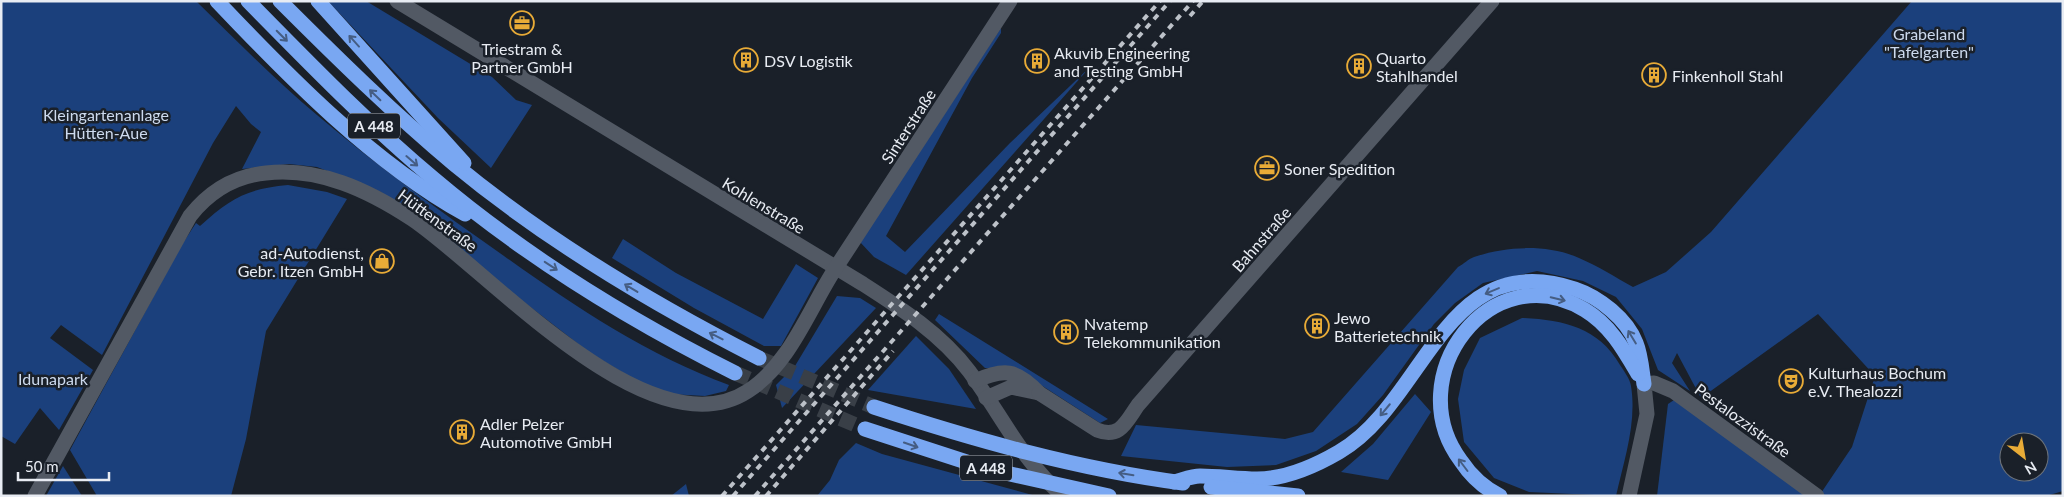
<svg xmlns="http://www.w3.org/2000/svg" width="2064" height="497" viewBox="0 0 2064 497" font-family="Lato,sans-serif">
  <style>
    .green { fill: #1b407c; fill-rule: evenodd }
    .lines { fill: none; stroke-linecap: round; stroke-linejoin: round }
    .highway-tunnel { stroke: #393f47; stroke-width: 15; stroke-dasharray: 15 8; stroke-linecap: butt }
    .minor { stroke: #525964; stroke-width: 15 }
    .highway { stroke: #79a7f2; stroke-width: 15 }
    .rail { stroke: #bdc2c9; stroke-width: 4; stroke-dasharray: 6 6; stroke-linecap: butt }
    .oneway { stroke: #455d83 }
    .labels { text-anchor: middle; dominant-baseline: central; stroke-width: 5; stroke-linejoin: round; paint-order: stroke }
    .shield { fill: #1a2029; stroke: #aaafb6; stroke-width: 1 }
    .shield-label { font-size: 15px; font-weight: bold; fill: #e8ecf3 }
    .park-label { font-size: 16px; fill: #cddaee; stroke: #1a2029 }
    .poi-label { font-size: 16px; fill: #e8ecf3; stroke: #1a2029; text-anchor: start }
    .street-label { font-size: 16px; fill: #e8ecf3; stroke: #1a2029 }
  </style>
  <rect width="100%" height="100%" fill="#1a2029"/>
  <g class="green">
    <path d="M1 1H196C236 40 275 80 317 115 377 166 440 211 504 256 574 306 647 355 729 385L726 391 705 396 669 394 637 381 590 353 381 192 317 167 289 164 242 169 261 132 251 124 236 106 213 143 102 355 61 325 50 338 93 370 59 430 40 408 15 444 1 436Z"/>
    <path d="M328 1H366L492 77 516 100 532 105 491 168 438 118Z"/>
    <path d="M1912 1H2063V491L2046 496H1825L1821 493 1852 447 1875 376 1818 314 1701 398 1677 353 1672 363 1690 391 1658 370 1642 329 1616 297 1583 281 1537 271 1483 283 1455 303 1434 324 1383 395 1357 424 1316 451 1276 465 1227 467 1121 456 1136 425 1285 439 1313 432 1458 267C1464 264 1468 259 1474 257 1506 246 1547 244 1579 258 1598 266 1615 277 1633 287L1666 272 1711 232ZM2009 442H2039V472H2009Z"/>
    <path d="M1001 28V33L972 78 886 236 905 252 1010 143 1090 67 906 275 874 257 860 242Z"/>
    <path d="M288 185 327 192 347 199 266 331 246 439 231 496H97L70 450 181 246 196 223 200 226C231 198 246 189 288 185Z"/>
    <path d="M623 239 676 273 763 319 796 264 818 278 781 346H764L694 308 612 258Z"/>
    <path d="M837 296 860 298 876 308 782 408 776 385 795 366Z"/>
    <path d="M939 314 1108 419 1100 423 1016 369 985 368 935 320Z"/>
    <path d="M1522 318C1563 320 1598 327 1620 365 1624 371 1630 379 1631 386 1637 423 1624 460 1616 496L1529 492 1494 478 1464 442 1458 399 1464 370 1480 338Z"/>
    <path d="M916 336 949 369 976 409 868 390Z"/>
    <path d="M1415 394 1431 412 1388 480 1341 472 1373 444Z"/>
    <path d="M1677 398 1811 496H1657L1668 404Z"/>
    <path d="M856 443 882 454 1036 496H817L830 480 839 460Z"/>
    <path d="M63 466 82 496H46Z"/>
    <path d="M686 484 689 496H671Z"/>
  </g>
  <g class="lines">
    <g class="highway-tunnel">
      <path d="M759 358 874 407"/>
      <path d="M735 373 865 429"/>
    </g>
    <g class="minor">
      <path d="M397 1 863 284C902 309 941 334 969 371 1001 414 1022 461 1063 496"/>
      <path d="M975 381C1004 368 1016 369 1039 393L1011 387 986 398"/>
      <path d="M1039 393 1097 430C1120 439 1126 422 1138 405L1492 1"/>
      <path d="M35 496 190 216C209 192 235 176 266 173 319 167 368 190 412 219 488 270 650 455 748 391 790 364 809 309 835 269 893 179 952 91 1010 1"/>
      <path d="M1629 496 1647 414 1644 384 1654 383 1673 391 1817 496"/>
    </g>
    <g class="highway">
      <path d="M217 1C289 77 373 163 465 214"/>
      <path d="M248 1C308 62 368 124 434 179 525 256 629 320 735 373"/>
      <path d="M280 1C336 57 393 113 454 164 547 241 651 303 759 358"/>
      <path d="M318 1 464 163"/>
      <path d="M874 407C975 440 1077 469 1183 483"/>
      <path d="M865 429 988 469 1109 496"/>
      <path d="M1174 482C1182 480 1192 476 1200 476 1219 476 1238 479 1257 479 1285 479 1315 466 1339 452 1426 402 1444 245 1575 289 1599 297 1627 319 1636 343 1641 355 1642 371 1644 384"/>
      <path d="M1211 487 1298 496"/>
      <path d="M1500 496C1484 488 1471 476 1461 461 1398 377 1491 253 1585 310 1610 325 1624 350 1638 374"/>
    </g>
    <g class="rail">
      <path d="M1190 16 1203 1"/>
      <path d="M722 496 1160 1"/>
      <path d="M733 496 1170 1"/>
      <path d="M755 496 1193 1"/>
      <path d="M766 496 893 351"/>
    </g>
  </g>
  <defs><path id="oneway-shaft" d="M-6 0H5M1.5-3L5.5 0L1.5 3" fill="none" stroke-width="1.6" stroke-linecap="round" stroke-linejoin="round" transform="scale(1.25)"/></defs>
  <g class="oneway">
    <use href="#oneway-shaft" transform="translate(282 36) rotate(45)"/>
    <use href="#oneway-shaft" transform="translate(354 41) rotate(-132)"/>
    <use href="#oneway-shaft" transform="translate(375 95) rotate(-136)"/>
    <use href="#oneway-shaft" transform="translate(412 161) rotate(41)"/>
    <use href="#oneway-shaft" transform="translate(551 266) rotate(33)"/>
    <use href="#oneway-shaft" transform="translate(631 288) rotate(-149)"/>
    <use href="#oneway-shaft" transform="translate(1492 291) rotate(157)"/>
    <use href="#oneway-shaft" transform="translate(1558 299) rotate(13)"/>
    <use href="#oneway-shaft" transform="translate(716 336) rotate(-153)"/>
    <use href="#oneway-shaft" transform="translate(1632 337) rotate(-121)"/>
    <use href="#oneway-shaft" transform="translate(1385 410) rotate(130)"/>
    <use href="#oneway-shaft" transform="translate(911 445) rotate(19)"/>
    <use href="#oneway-shaft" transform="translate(1463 465) rotate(-127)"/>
    <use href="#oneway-shaft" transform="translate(1126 474) rotate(-171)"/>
  </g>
  <defs>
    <g id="office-ring" transform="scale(1.25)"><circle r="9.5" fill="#1a2029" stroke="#e8ab37" stroke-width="1.5"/><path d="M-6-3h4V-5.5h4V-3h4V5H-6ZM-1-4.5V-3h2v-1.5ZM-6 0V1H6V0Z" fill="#e8ab37"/></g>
    <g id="building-ring" transform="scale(1.25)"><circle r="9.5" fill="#1a2029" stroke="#e8ab37" stroke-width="1.5"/><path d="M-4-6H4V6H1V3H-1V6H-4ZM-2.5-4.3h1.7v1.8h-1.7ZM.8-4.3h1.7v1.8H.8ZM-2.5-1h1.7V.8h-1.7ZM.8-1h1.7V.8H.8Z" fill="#e8ab37"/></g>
    <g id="shop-ring" transform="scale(1.25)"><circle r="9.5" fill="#1a2029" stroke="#e8ab37" stroke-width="1.5"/><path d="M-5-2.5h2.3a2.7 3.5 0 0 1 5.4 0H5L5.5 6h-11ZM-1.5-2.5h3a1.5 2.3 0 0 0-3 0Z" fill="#e8ab37"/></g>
    <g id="theatre-ring" transform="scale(1.25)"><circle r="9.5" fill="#1a2029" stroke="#e8ab37" stroke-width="1.5"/><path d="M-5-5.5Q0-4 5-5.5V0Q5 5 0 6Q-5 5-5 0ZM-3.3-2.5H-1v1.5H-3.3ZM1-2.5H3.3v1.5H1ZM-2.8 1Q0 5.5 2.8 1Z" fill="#e8ab37"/></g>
  </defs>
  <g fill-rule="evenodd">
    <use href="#office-ring" x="522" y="23"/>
    <use href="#building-ring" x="746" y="60"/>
    <use href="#building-ring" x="1037" y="61"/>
    <use href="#building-ring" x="1359" y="66"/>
    <use href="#building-ring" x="1654" y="75"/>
    <use href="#office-ring" x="1267" y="168"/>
    <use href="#shop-ring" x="382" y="261"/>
    <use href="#building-ring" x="1317" y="326"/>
    <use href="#building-ring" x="1066" y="332"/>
    <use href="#theatre-ring" x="1791" y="381"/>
    <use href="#building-ring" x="462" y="432"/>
  </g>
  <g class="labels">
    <g class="shield">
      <rect x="348" y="113.5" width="52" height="25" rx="4"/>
      <rect x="960" y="455.5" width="52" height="25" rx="4"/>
    </g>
    <g class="shield-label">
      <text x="374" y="126">A 448</text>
      <text x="986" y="468">A 448</text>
    </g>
    <g class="park-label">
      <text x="1929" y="33">Grabeland<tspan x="1929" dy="18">"Tafelgarten"</tspan></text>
      <text x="106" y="114">Kleingartenanlage<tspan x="106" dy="18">Hütten-Aue</tspan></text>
      <text x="53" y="378">Idunapark</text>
    </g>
    <g class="poi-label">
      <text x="522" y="48" text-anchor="middle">Triestram &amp;<tspan x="522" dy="18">Partner GmbH</tspan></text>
      <text x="1054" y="52">Akuvib Engineering<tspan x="1054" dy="18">and Testing GmbH</tspan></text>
      <text x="1376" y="57">Quarto<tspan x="1376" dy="18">Stahlhandel</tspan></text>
      <text x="764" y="60">DSV Logistik</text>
      <text x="1672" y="75">Finkenholl Stahl</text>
      <text x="1284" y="168">Soner Spedition</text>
      <text x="364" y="252" text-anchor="end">ad-Autodienst,<tspan x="364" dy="18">Gebr. Itzen GmbH</tspan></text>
      <text x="1334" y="317">Jewo<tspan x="1334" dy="18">Batterietechnik</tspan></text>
      <text x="1084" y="323">Nvatemp<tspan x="1084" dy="18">Telekommunikation</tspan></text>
      <text x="1808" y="372">Kulturhaus Bochum<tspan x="1808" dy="18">e.V. Thealozzi</tspan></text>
      <text x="480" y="423">Adler Pelzer<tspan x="480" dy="18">Automotive GmbH</tspan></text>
    </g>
    <g class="street-label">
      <text transform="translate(908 126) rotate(-57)">Sinterstraße</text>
      <text transform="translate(764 205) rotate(31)">Kohlenstraße</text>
      <text transform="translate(438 220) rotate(36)">Hüttenstraße</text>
      <text transform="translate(1261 239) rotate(-49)">Bahnstraße</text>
      <text transform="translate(1743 420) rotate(36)">Pestalozzistraße</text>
    </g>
  </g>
  <rect width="2064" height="497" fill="none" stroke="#e8ecf3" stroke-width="5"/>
  <g transform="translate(2024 457) rotate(149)"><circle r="24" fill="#1a2029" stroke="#6c727a"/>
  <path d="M0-4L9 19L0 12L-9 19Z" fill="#e8ab37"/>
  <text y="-8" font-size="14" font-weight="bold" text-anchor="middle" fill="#e8ecf3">N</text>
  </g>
  <path d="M18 472v8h91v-8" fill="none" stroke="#e8ecf3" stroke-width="2.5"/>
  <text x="25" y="472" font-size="15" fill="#e8ecf3" stroke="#1a2029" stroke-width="4" paint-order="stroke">50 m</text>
</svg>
